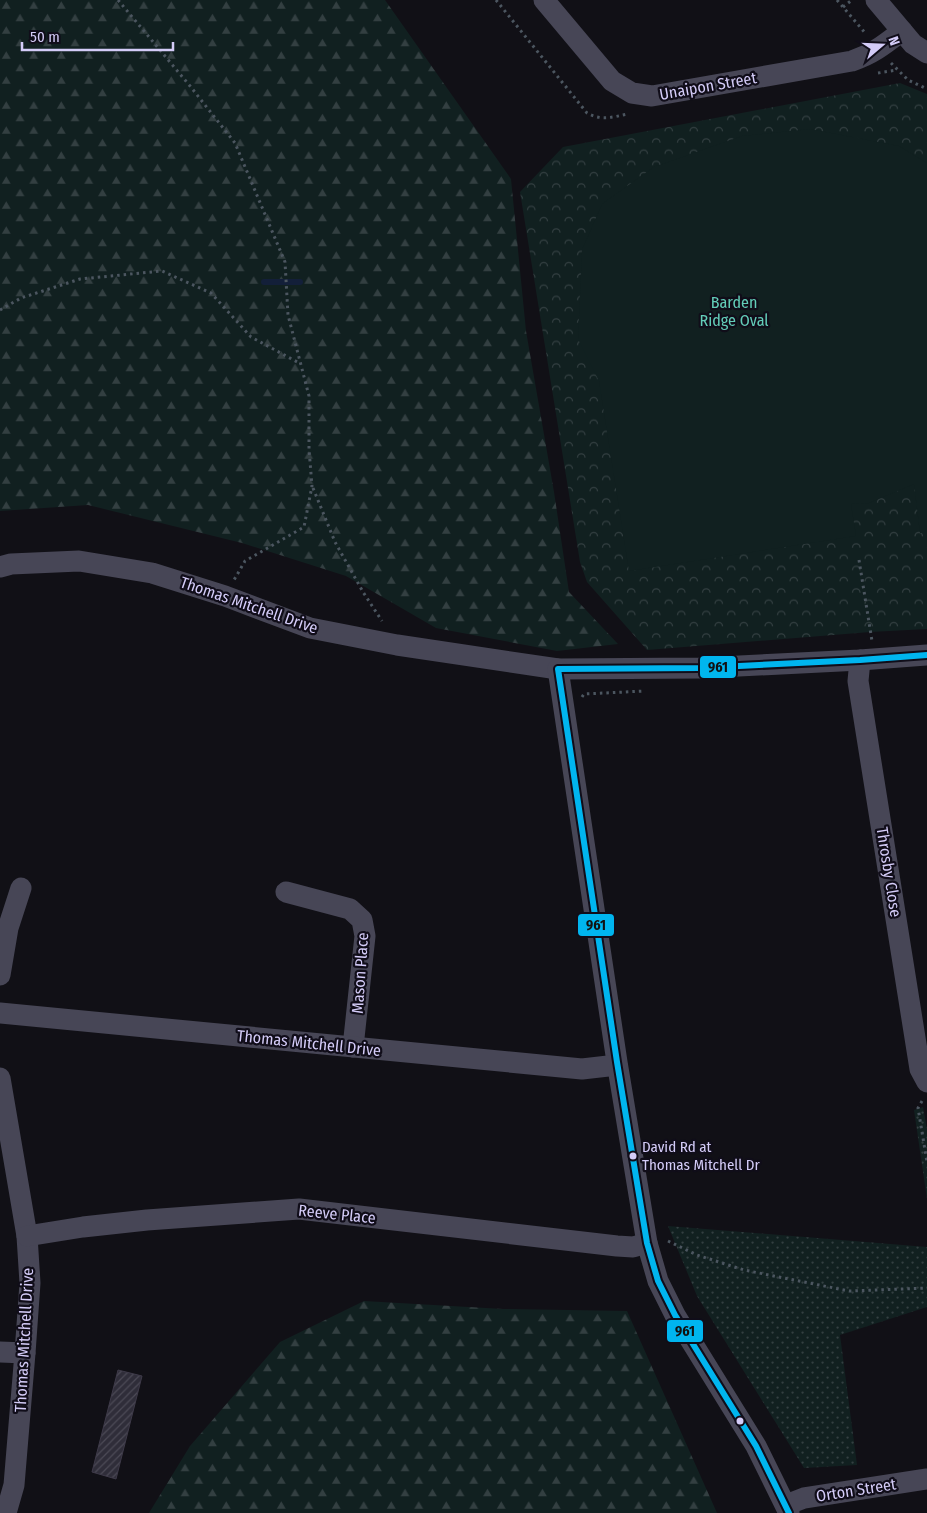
<svg xmlns="http://www.w3.org/2000/svg" width="927" height="1513" viewBox="0 0 927 1513" font-family="'Fira Sans Condensed',sans-serif">
  <style>
    .grass { fill: url(#grass-dots) }
    .forest { fill: url(#forest-firs) }
    .park { fill: url(#park-crowns) }
    .garden { fill: #112020 }
    .lines { fill: none; stroke-linecap: round; stroke-linejoin: round }
    .stream { stroke: #131f39; stroke-width: 6 }
    .building { fill: url(#building-hatch); stroke: #3e3a49 }
    .path { stroke: #4c5660; stroke-width: 3; stroke-dasharray: 2.5 4; stroke-linecap: butt }
    .street { stroke: #474656; stroke-width: 21 }
    .bus-1-casing { stroke: #100d19; stroke-width: 10 }
    .bus-1 { stroke: #00b5ef; stroke-width: 6 }
    .bus-dot { fill: #d4ccf8; stroke: #100d19; stroke-width: 2 }
    .labels { text-anchor: middle; dominant-baseline: central; stroke-width: 4.5; stroke-linejoin: round; paint-order: stroke }
    .bus-label { font-size: 15px; fill: #d4ccf8; stroke: #100d19; text-anchor: start }
    .street-label { font-size: 16px; fill: #d4ccf8; stroke: #100d19 }
    .park-label { font-size: 16px; fill: #63cdb9; stroke: #100d19 }
    .line-badge { stroke: #100d19; stroke-width: 2 }
    .pale-badge-label { font-size: 14px; text-anchor: middle; font-weight: bold; fill: #111 }
  </style>
  <defs>
    <pattern id="grass-dots" width="8" height="8" patternUnits="userSpaceOnUse" patternTransform="scale(1.25)"><rect width="8" height="8" fill="#112020"/><path d="M2 2h.1M6 6h.1" fill="none" stroke="#333f41" stroke-width="1.8" stroke-linecap="round"/></pattern>
    <pattern id="forest-firs" width="22" height="20" patternUnits="userSpaceOnUse" patternTransform="scale(1.25)"><rect width="22" height="20" fill="#112020"/><path d="M5 1l3.5 6h-7zM16 11l3.5 6h-7z" fill="#333f41"/></pattern>
    <pattern id="park-crowns" width="20" height="18" patternUnits="userSpaceOnUse" patternTransform="scale(1.25)"><rect width="20" height="18" fill="#112020"/><path d="M2 6a3 3 0 1 1 6 0M12 15a3 3 0 1 1 6 0" fill="none" stroke="#333f41"/></pattern>
    <pattern id="building-hatch" width="6" height="6" patternUnits="userSpaceOnUse" patternTransform="scale(1.25)"><rect width="6" height="6" fill="#2f2d39"/><path d="M-1 1l2-2M0 6l6-6M5 7l2-2" fill="none" stroke="#4c4a56"/></pattern>
  </defs>
  <rect width="100%" height="100%" fill="#111016"/>
  <g class="grass">
    <path d="M923 1107 927 1130V1199L914 1110Z"/>
    <path d="M668 1226 927 1247V1307L840 1335 857 1465 804 1468 697 1296Z"/>
  </g>
  <g class="forest">
    <path d="M0 0H385L511 179 526 331 554 492 569 592 618 644 557 651 436 628 346 576 242 543 88 505 0 511Z"/>
    <path d="M364 1301 503 1309 627 1311 717 1513H149L190 1446 280 1342Z"/>
  </g>
  <path class="park" d="M900 83 927 94V629L870 632 647 650 587 582 580 562 520 192 563 147Z"/>
  <path class="garden" d="M810 129 899 146 927 163V533H920L914 484 869 503 851 504 856 536 629 571 599 381 578 339 582 250 602 204 654 167 742 136Z"/>
  <g class="lines">
    <path class="stream" d="M264 282H300"/>
  </g>
  <path class="building" d="M118 1370 142 1376 116 1479 92 1472Z"/>
  <g class="lines">
    <g class="path">
      <path d="M118 0 190 86 235 143 285 262 288 315 309 396V449L312 486 304 527 245 561 234 580"/>
      <path d="M496 0 587 113C601 121 613 117 628 114"/>
      <path d="M837 0 866 34"/>
      <path d="M843 7 852 0"/>
      <path d="M891 63 908 80 927 89"/>
      <path d="M878 73 897 70"/>
      <path d="M0 310 21 298 80 279 162 271 211 293 251 337 301 364"/>
      <path d="M313 488 335 542 363 592 382 621"/>
      <path d="M859 560 872 641"/>
      <path d="M582 697 584 694 645 691"/>
      <path d="M922 1101 918 1108 927 1162"/>
      <path d="M668 1241 697 1255 744 1270 849 1291 927 1288"/>
    </g>
    <g class="street">
      <path d="M544 0 612 81 632 93 652 96 852 61C873 54 885 44 902 31"/>
      <path d="M876 0 913 44 927 53"/>
      <path d="M0 567 11 564 79 561 152 573 225 596 310 628 397 645 558 669 699 668 860 660 927 655"/>
      <path d="M860 660 858 681 920 1069 927 1082"/>
      <path d="M558 669 617 1062 647 1243 658 1281 675 1315 756 1446 789 1513"/>
      <path d="M286 892 350 909 362 920 365 936 353 1047"/>
      <path d="M0 975 8 928 21 888"/>
      <path d="M0 1013 582 1069 617 1065"/>
      <path d="M0 1078 27 1236 30 1283 25 1353 14 1485 6 1513"/>
      <path d="M27 1236 83 1227 147 1220 299 1209 617 1246 633 1247 647 1243"/>
      <path d="M0 1352 25 1353"/>
      <path d="M786 1505 804 1498 927 1479"/>
    </g>
    <g class="bus-1-casing">
      <path id="bus-1" d="M789 1513 756 1446 675 1315 658 1281 647 1243 617 1062 558 669 699 668 860 660 927 655"/>
    </g>
    <use href="#bus-1" class="bus-1"/>
  </g>
  <g class="bus-dot">
    <circle cx="633" cy="1156" r="4.5"/>
    <circle cx="740" cy="1421" r="4.5"/>
  </g>
  <g class="labels">
    <g class="bus-label">
      <text x="642" y="1147">David Rd at<tspan x="642" dy="18">Thomas Mitchell Dr</tspan></text>
    </g>
    <g class="street-label">
      <text transform="translate(708 86) rotate(-10)">Unaipon Street</text>
      <text transform="translate(249 605) rotate(19)">Thomas Mitchell Drive</text>
      <text transform="translate(889 872) rotate(81)">Throsby Close</text>
      <text transform="translate(360 973) rotate(-86)">Mason Place</text>
      <text transform="translate(309 1043) rotate(6)">Thomas Mitchell Drive</text>
      <text transform="translate(337 1214) rotate(6)">Reeve Place</text>
      <text transform="translate(24 1340) rotate(-87)">Thomas Mitchell Drive</text>
      <text transform="translate(856 1490) rotate(-9)">Orton Street</text>
    </g>
    <g class="park-label">
      <text x="734" y="302">Barden<tspan x="734" dy="18">Ridge Oval</tspan></text>
    </g>
  </g>
  <g class="line-badge">
    <rect x="699" y="655" width="38" height="24" rx="5" fill="#00b5ef"/>
    <rect x="577" y="913" width="38" height="24" rx="5" fill="#00b5ef"/>
    <rect x="666" y="1319" width="38" height="24" rx="5" fill="#00b5ef"/>
  </g>
  <g class="pale-badge-label">
    <text x="718" y="672">961</text>
    <text x="596" y="930">961</text>
    <text x="685" y="1336">961</text>
  </g>
  <g transform="translate(882 45) rotate(71)" stroke="#100d19" stroke-width="4" paint-order="stroke">
  <path d="M0-4L9 19L0 12L-9 19Z" fill="#d4ccf8"/>
  <text y="-8" font-size="14" font-weight="bold" text-anchor="middle" fill="#d4ccf8">N</text>
  </g>
  <path d="M22 42v8h151v-8" fill="none" stroke="#d4ccf8" stroke-width="2.5"/>
  <text x="30" y="42" font-size="15" fill="#d4ccf8" stroke="#100d19" stroke-width="4" paint-order="stroke">50 m</text>
</svg>
